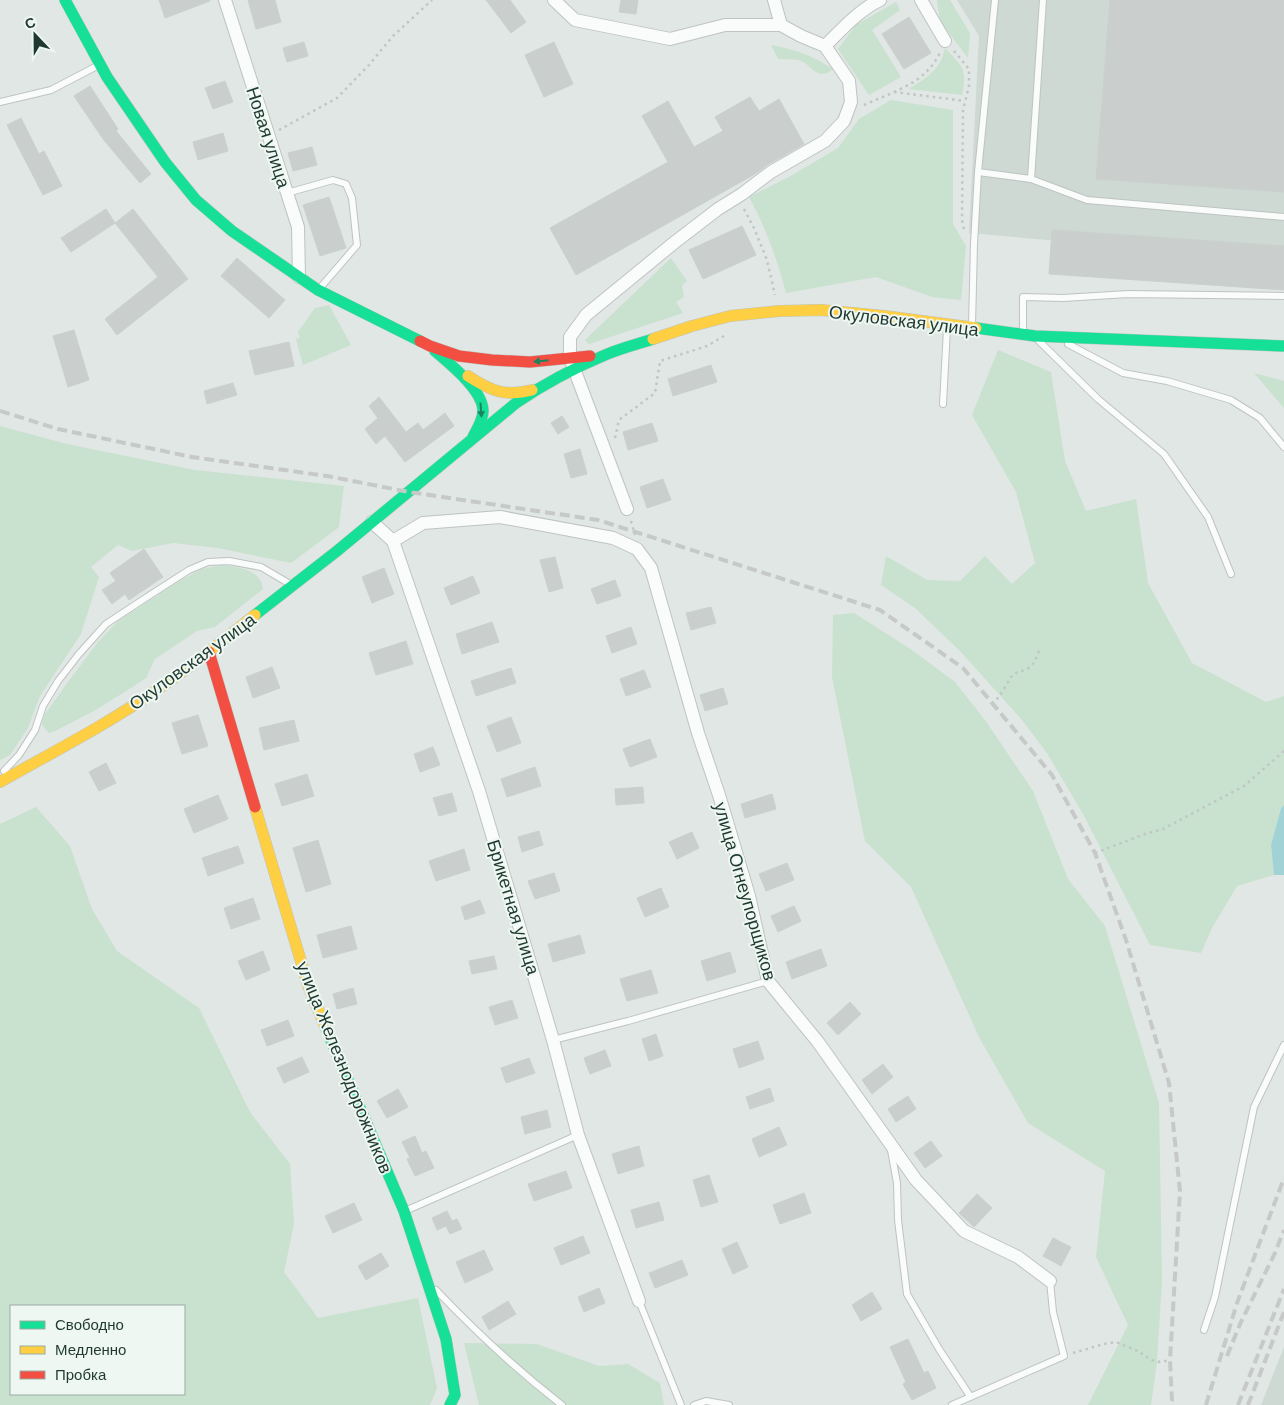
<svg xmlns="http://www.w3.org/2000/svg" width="1284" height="1405" viewBox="0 0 1284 1405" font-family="Barlow,sans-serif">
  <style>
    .built { fill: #ced9d3 }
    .green { fill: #c9e1cf; fill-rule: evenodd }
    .water { fill: #a1d3d6 }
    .building { fill: #cacfcd; stroke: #cad0cd }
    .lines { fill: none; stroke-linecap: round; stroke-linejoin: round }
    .lane-casing { stroke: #bec4c1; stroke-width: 8 }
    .street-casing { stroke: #bec4c1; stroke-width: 14 }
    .fast-casing { stroke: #bdc5c1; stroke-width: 12 }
    .slow-casing { stroke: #bdc5c1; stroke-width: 12 }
    .jam-casing { stroke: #bdc5c1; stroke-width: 12 }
    .path { stroke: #bfc7c5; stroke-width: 2.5; stroke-dasharray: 2.5 4; stroke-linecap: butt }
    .lane { stroke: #fafbfb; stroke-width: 6 }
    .street { stroke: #fafbfb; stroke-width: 12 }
    .fast { stroke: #16e098; stroke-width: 11 }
    .slow { stroke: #ffcf43; stroke-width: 11 }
    .jam { stroke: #f24e42; stroke-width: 11 }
    .rail { stroke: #c6c9c8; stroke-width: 4; stroke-dasharray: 10 5; stroke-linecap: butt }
    .oneway { fill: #1b845f }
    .labels { text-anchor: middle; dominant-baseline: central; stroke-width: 4; stroke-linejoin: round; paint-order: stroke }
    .street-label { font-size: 18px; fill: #1f3930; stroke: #eef7f2 }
  </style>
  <rect width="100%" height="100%" fill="#e1e7e4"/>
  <g class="built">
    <path d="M957 0H1284V261L969 233 979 36Z"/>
    <path d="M1284 1347V1405H1261Z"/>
  </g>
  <g class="green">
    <path d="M937 0H950L970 33 968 58 940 21Z"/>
    <path d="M896 2 900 10 872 30 901 77 869 95 838 49 856 25Z"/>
    <path d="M771 45C797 50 811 55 833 69 817 83 812 64 799 60 792 59 784 59 778 59Z"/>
    <path d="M945 48C962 66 968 69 962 95L909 89C927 77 940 71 945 48Z"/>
    <path d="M891 100 953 110V224L966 246 961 300 932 297 876 277 786 293C777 259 766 228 749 197L789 177 838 148 859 119Z"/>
    <path d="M671 258 687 281 682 285 684 297 676 302 683 313 589 344 585 340Z"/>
    <path d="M329 305 351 345 303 365 296 339 300 338 298 332 315 308Z"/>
    <path d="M998 350 1051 372 1065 461 1086 511 1136 499 1148 583 1192 663 1266 702 1284 696V805L1281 808 1271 845 1274 875 1237 886 1212 928 1201 953 1150 945 1083 814 1047 753 1022 720 961 652 915 608 881 585 886 556 927 580 960 581 985 556 1012 584 1035 563 1016 492 972 415Z"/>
    <path d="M1254 373 1284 381V408Z"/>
    <path d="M0 426 67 444 195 470 344 486 339 527 291 563 218 548 173 543 132 551 118 545 91 567 99 577 81 634 40 696 28 728 10 755 0 760Z"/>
    <path d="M222 565C234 566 254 569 260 580 262 583 262 586 263 589L215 627 197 631 155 659 146 678 131 688 94 711 55 731 49 733 44 728 42 724 45 714 68 682 98 642 118 621 181 580 202 569Z"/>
    <path d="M854 613 912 650 955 682 985 720 1033 791 1068 879 1105 926 1159 1103 1162 1280 1157 1362 1151 1405H1088L1128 1325 1096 1257 1105 1171 1028 1123 980 1039 911 887 865 841 832 677 833 615Z"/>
    <path d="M36 807 70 846 92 909 117 951 199 1008 250 1112 290 1164 294 1224 284 1272 318 1318 418 1298 437 1388 430 1405H0V824ZM11 1306H184V1394H11Z"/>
    <path d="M464 1343 537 1344 599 1366 628 1364 660 1383 664 1405H479Z"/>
  </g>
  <path class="water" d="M1284 805V875H1274L1271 845 1281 808Z"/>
  <g class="building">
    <path d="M159 0H210V1L165 18Z"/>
    <path d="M248 0H275L281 22 256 29Z"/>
    <path d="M486 0H510L526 22 511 33Z"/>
    <path d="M621 0H638L636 14 619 12Z"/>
    <path d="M1110 0H1284V192L1096 179Z"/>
    <path d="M909 17 931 53 904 69 882 34Z"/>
    <path d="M304 42 308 56 287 62 283 48Z"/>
    <path d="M554 42 573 84 544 97 525 55Z"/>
    <path d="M225 81 233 102 213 109 205 88Z"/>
    <path d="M90 86 118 129 116 131 151 174 140 183 103 139 74 96Z"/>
    <path d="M750 97 759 111 779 99 804 144 767 165 755 174 576 275 550 228 668 162 642 116 668 101 694 147 723 131 715 117Z"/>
    <path d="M21 118 39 154 44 151 62 186 43 195 7 125Z"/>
    <path d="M223 133 228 151 198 160 193 142Z"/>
    <path d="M312 147 317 165 293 171 288 153Z"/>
    <path d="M329 197 346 248 320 256 303 205Z"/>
    <path d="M106 209 115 223 71 252 61 238Z"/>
    <path d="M133 209 188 279 117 335 105 319 158 277 115 223Z"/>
    <path d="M742 226 756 255 703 279 689 250Z"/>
    <path d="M1052 230 1284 246V290L1049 274Z"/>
    <path d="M237 258 285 300 269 318 221 276Z"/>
    <path d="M74 330 89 380 68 387 53 336Z"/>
    <path d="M289 342 294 366 255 375 249 351Z"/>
    <path d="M711 365 717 382 673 396 668 379Z"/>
    <path d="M233 383 237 395 207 404 204 391Z"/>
    <path d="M379 397 406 432 418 423 423 430 445 413 454 426 405 462 385 436 376 444 365 429 378 418 369 406Z"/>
    <path d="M562 416 569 427 558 434 551 423Z"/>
    <path d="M652 423 658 441 628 450 623 432Z"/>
    <path d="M580 449 587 474 571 478 564 454Z"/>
    <path d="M663 479 671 500 647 508 640 487Z"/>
    <path d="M144 549 163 577 129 600 125 594 112 604 102 590 116 581 110 573Z"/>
    <path d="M555 557 563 588 549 592 540 560Z"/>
    <path d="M384 568 394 594 372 603 362 577Z"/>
    <path d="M473 576 480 593 451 605 444 588Z"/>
    <path d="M615 580 621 596 597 604 591 589Z"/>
    <path d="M711 607 716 623 691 630 686 613Z"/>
    <path d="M492 622 499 642 462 654 456 634Z"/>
    <path d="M631 627 637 644 612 653 606 636Z"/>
    <path d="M406 641 413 664 376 675 369 653Z"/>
    <path d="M272 667 280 688 253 698 246 677Z"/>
    <path d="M511 668 516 683 476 696 471 681Z"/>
    <path d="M644 670 651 687 626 696 620 679Z"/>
    <path d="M723 688 728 704 705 711 700 695Z"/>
    <path d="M198 715 208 746 182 754 172 723Z"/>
    <path d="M511 717 521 743 497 752 487 726Z"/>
    <path d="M294 720 299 741 264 750 259 728Z"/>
    <path d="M650 739 657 757 630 767 623 749Z"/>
    <path d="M433 747 440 765 420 772 414 754Z"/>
    <path d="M106 763 116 783 99 791 89 772Z"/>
    <path d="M535 767 541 786 507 797 501 779Z"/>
    <path d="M307 774 314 796 282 806 275 784Z"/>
    <path d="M643 787 644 803 616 805 615 789Z"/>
    <path d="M452 793 457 811 439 816 433 798Z"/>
    <path d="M772 794 776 809 745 818 741 804Z"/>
    <path d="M218 795 228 819 194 833 184 809Z"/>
    <path d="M539 831 543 845 522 852 518 837Z"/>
    <path d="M692 832 699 848 677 859 669 842Z"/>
    <path d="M318 840 331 884 306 892 293 848Z"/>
    <path d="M238 846 244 863 208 876 202 858Z"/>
    <path d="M464 849 470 870 436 881 429 861Z"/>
    <path d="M787 863 794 880 766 891 759 874Z"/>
    <path d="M554 873 560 891 535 899 528 881Z"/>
    <path d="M661 888 669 907 645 917 637 898Z"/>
    <path d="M253 898 260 919 231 929 224 908Z"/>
    <path d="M480 900 485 913 465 920 461 907Z"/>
    <path d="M794 906 801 921 778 932 771 916Z"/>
    <path d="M351 926 357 949 323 958 317 935Z"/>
    <path d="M580 935 585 953 553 962 548 944Z"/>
    <path d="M821 949 827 966 792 979 786 962Z"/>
    <path d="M263 951 270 970 246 980 238 961Z"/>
    <path d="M730 952 736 972 707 981 701 961Z"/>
    <path d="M494 956 497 969 472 974 469 961Z"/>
    <path d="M651 970 658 993 627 1001 620 979Z"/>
    <path d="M353 988 357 1004 337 1009 333 994Z"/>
    <path d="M512 1000 518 1018 495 1025 489 1007Z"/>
    <path d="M850 1002 861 1014 838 1035 827 1023Z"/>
    <path d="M288 1020 294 1036 267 1046 261 1030Z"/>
    <path d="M656 1034 663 1056 649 1061 642 1039Z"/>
    <path d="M758 1041 764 1059 739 1068 733 1049Z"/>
    <path d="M605 1050 611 1066 590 1074 584 1058Z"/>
    <path d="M302 1057 309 1072 284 1083 277 1068Z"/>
    <path d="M529 1058 535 1073 506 1083 501 1068Z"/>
    <path d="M883 1064 893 1077 872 1094 862 1080Z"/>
    <path d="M770 1088 774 1101 750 1109 746 1097Z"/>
    <path d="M398 1089 408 1107 387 1118 377 1101Z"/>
    <path d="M908 1096 916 1109 896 1122 888 1109Z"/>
    <path d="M547 1110 551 1127 525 1134 521 1117Z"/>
    <path d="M779 1127 787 1145 759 1157 752 1139Z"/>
    <path d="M415 1136 422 1153 426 1151 434 1168 415 1176 407 1159 410 1158 402 1142Z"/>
    <path d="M931 1141 942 1156 925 1168 914 1153Z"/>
    <path d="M639 1146 644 1166 618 1174 612 1154Z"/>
    <path d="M566 1171 572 1188 534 1201 528 1184Z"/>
    <path d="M709 1175 718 1202 701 1207 693 1180Z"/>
    <path d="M804 1193 811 1213 780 1224 773 1205Z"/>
    <path d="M977 1194 992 1208 974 1227 959 1213Z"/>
    <path d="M659 1202 664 1220 636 1228 631 1210Z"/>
    <path d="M354 1203 362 1220 333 1233 325 1216Z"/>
    <path d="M447 1211 452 1221 457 1219 462 1229 450 1234 446 1226 437 1230 432 1218Z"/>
    <path d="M583 1236 590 1253 561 1265 554 1248Z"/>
    <path d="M1053 1238 1071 1247 1061 1266 1043 1256Z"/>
    <path d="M737 1242 748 1267 733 1274 722 1249Z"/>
    <path d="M484 1250 493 1270 465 1283 456 1262Z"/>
    <path d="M381 1253 389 1266 366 1280 358 1266Z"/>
    <path d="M682 1260 688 1275 655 1288 649 1273Z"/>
    <path d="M599 1288 605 1303 584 1312 578 1297Z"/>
    <path d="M872 1292 882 1309 861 1321 852 1305Z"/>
    <path d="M508 1301 516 1314 489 1330 482 1317Z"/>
    <path d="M908 1339 924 1373 928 1371 936 1388 912 1400 903 1384 906 1382 890 1347Z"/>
  </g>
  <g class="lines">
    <g class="lane-casing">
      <g id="lane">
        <path d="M0 102 51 90 97 66"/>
        <path d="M978 172 1031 179 1087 200 1284 217"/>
        <path d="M1031 179 1043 0"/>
        <path d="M287 193 333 180 346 184 352 198 357 245 320 288"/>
        <path d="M972 325 974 244 978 172 995 0"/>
        <path d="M1023 331V297L1063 298 1128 294 1284 296"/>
        <path d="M1039 341 1098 399 1164 454 1208 517 1231 574"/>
        <path d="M1068 344 1123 373 1167 381 1231 400 1260 418 1284 447"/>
        <path d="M943 404 947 328"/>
        <path d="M4 771 19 755 35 730 43 706 58 681 79 654 106 624 147 597 189 570 208 562 229 561 261 567 290 584"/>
        <path d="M553 1040 628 1021 768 981"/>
        <path d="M891 1150 897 1183 898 1220 907 1294 939 1349 970 1396"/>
        <path d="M405 1211 578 1135"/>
        <path d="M436 1290C475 1331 517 1370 562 1405"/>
        <path d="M639 1301 681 1405"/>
        <path d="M1204 1330 1215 1297 1254 1107 1284 1045"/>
        <path d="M694 1405 706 1401 729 1405"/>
        <path d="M952 1405 1064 1356 1053 1312 1050 1281"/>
      </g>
    </g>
    <g class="street-casing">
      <g id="street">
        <path d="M225 0 298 227 299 277"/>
        <path d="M554 0 575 20 670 39 725 25H781L801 36 825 46 849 81 851 102 844 121 825 141 771 172 742 194 718 209 675 242 586 315 570 337V358L627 509"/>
        <path d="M774 0 781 25"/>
        <path d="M921 0 945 41"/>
        <path d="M825 46C842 29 859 10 880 0"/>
        <path d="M372 522 393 541 479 791 553 1040 578 1135 639 1301"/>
        <path d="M393 541 423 523 500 517 613 538 637 549 651 568 698 733 719 795 749 896 768 981 818 1042 916 1180 964 1231 1018 1257 1050 1281"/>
      </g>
    </g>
    <g class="fast-casing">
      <g id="fast">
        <path d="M65 0 107 77 165 162 196 200 232 231 318 290 420 341"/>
        <path d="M976 328 1035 336 1284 346"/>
        <path d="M435 351C450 364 483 390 483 411 483 420 477 429 473 437"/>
        <path d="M255 615 337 551 516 403C544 384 574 368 605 355 621 348 638 344 653 339"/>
        <path d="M325 1026 404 1211 446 1339 455 1395 450 1405"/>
      </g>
    </g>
    <g class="slow-casing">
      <g id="slow">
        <path d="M653 339 692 326 730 316 779 311 821 310 884 316 976 328"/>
        <path d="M468 376C491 391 505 397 532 390"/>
        <path d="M0 782C53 752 108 724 158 689 192 666 223 641 255 615"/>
        <path d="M255 807 308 985 325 1026"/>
      </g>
    </g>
    <g class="jam-casing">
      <g id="jam">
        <path d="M420 341 430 346 459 356 492 360 530 362 590 356"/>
        <path d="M209 652 255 807"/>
      </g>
    </g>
    <g class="path">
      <path d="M954 51 969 69V86L963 110 962 220 964 229"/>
      <path d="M894 92 965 101"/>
      <path d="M864 105C882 97 913 86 926 72 932 67 936 60 940 53"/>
      <path d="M279 130 337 98 369 65 393 36 432 0"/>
      <path d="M744 209 754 228 767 260 775 295"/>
      <path d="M615 438 619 420 655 393 660 361 707 346 724 336"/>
      <path d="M631 521 635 535"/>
      <path d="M992 704 999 697 1013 674C1031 668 1032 669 1039 651"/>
      <path d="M1095 853 1145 834 1163 829 1244 786 1284 751"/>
      <path d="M1073 1353 1104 1344 1116 1342 1138 1351 1151 1360 1160 1362 1170 1360"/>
    </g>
    <use href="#lane" class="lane"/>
    <use href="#street" class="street"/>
    <use href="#fast" class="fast"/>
    <use href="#slow" class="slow"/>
    <use href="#jam" class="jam"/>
    <g class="rail">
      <path d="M0 411 58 429 192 457 327 476 409 492 598 520 880 610 963 668 1052 775 1095 853 1126 940 1169 1083 1180 1191 1170 1360 1172 1401 1171 1405"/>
      <path d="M1227 1356 1241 1322 1275 1253 1284 1230"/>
      <path d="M1206 1405 1237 1303 1284 1178"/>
      <path d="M1238 1405 1284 1289"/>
      <path d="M1248 1405 1284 1312"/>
    </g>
  </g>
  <defs><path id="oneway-solid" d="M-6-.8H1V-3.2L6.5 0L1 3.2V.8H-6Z" transform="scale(1.25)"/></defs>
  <g class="oneway">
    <use href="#oneway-solid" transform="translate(541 361) rotate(174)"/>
    <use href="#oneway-solid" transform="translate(481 410) rotate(86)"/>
  </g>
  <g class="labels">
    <g class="street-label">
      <text transform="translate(269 137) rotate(72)">Новая улица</text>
      <text transform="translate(904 320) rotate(7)">Окуловская улица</text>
      <text transform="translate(192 661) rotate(-36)">Окуловская улица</text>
      <text transform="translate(746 891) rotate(74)">улица Огнеупорщиков</text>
      <text transform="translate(514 907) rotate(73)">Брикетная улица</text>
      <text transform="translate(345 1067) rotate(68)">улица Железнодорожников</text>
    </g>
  </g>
  <rect x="10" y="1305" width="175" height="90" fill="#eef7f2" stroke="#9baba4"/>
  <rect x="20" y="1321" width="25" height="8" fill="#16e098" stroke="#9baba4"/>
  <text x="55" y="1330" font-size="15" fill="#1f3930">Свободно</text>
  <rect x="20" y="1346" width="25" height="8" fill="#ffcf43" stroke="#9baba4"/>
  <text x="55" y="1355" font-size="15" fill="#1f3930">Медленно</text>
  <rect x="20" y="1371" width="25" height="8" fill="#f24e42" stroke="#9baba4"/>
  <text x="55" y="1380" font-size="15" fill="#1f3930">Пробка</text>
  <g transform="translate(35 35) rotate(338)" stroke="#eef7f2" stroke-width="4" paint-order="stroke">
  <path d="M0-4L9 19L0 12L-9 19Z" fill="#1f3930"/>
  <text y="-8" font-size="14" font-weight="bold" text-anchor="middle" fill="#1f3930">С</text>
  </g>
</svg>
